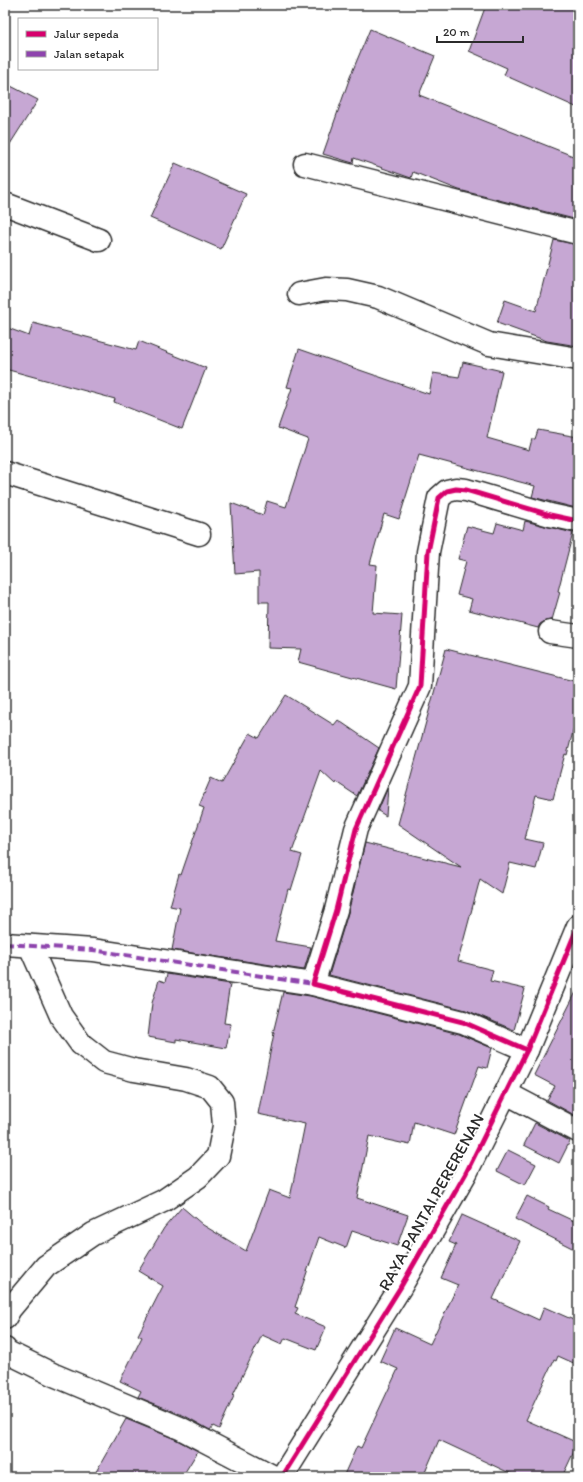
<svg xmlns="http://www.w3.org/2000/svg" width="583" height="1482" viewBox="0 0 583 1482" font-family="Itim,sans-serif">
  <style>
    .building { fill: #c6a7d3; stroke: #2b2b2b }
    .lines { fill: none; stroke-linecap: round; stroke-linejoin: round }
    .street-casing { stroke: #2b2b2b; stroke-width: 25 }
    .secondary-casing { stroke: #2b2b2b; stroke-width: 25 }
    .street { stroke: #fff; stroke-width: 22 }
    .secondary { stroke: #fff; stroke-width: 22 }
    .quiet { stroke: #8e44ad; stroke-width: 4; stroke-dasharray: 8 4; stroke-linecap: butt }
    .cycleway-casing { stroke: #fff; stroke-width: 8 }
    .cycleway { stroke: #d6006c; stroke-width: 5 }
    .labels { text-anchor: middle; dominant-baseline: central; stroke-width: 4; stroke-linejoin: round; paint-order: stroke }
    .street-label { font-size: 17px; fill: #2b2b2b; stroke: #fff }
  </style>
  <rect width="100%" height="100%" fill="#fff"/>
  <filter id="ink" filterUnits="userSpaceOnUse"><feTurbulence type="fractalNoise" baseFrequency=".025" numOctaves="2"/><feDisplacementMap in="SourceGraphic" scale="8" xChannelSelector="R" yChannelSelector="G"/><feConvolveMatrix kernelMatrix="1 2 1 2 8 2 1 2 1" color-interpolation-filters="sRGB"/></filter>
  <g filter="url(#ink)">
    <g class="building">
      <path d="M486 5H578V108L504 75 507 68 469 51Z"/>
      <path d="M370 29 435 56 419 95 578 158V220L459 190 413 172 411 178 354 158 353 163 323 154 350 77Z"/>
      <path d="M5 83 38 100 5 152Z"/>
      <path d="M175 163 246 194 221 249 150 218Z"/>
      <path d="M554 240 578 245V346L547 341 497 323 505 300 536 311Z"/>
      <path d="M33 323 136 350 139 341 206 368 182 429 114 402 115 399 5 369V327L29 336Z"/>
      <path d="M299 349 429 394 433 373 459 377 463 362 502 371 487 438 529 450 532 439H535L538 430 578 437V494L576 508 532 497 535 486 419 455 399 519 384 514 370 564 377 565 373 613 402 615 396 689 298 662 301 649 268 648 269 602H259V572L235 574 231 503 263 515 267 501 286 507 308 439 278 428 292 388 287 387Z"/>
      <path d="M525 521 573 533 558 591 560 592 552 620 545 621 540 624 538 628 469 610 472 599 457 595 466 561 458 559 467 526 494 533 497 523 523 530Z"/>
      <path d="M446 649 578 682V712L567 755 565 754 553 799 536 795 525 839 543 843 536 869 510 863 502 894 480 879 458 961 493 970 490 981 525 989 514 1030 466 1010 329 975 348 913 365 843 461 867 398 824Z"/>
      <path d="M286 695 334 725 338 720 379 748 357 796 336 782 335 784 321 771 292 852 302 855 291 890 288 889 275 941 311 947 304 970 172 950 180 908 170 906 179 874 181 875 204 808 199 806 211 778 222 783 250 733 259 738Z"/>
      <path d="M388 787 386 816 378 811Z"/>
      <path d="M167 974 230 984 224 1023 231 1024 226 1048 176 1039V1042L148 1037 152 1003 159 980 165 982Z"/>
      <path d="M578 988V1117L547 1100 555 1086 534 1075Z"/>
      <path d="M283 992 310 996 459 1034 492 1048 487 1068 479 1066 454 1135 414 1122 410 1145 369 1136 357 1198 408 1215 397 1246 352 1231 346 1248 319 1237 295 1307 298 1308 295 1314 326 1327 316 1350 285 1338 282 1344 262 1335 233 1395 234 1396 219 1429 213 1426 210 1430 185 1416 138 1397 141 1391 120 1381 142 1337 138 1335 163 1286 138 1271 164 1228 182 1207 203 1225 246 1251 269 1190 290 1198 305 1124 258 1114 274 1033H273Z"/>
      <path d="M535 1123 570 1141 559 1163 524 1145Z"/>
      <path d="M508 1150 536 1164 525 1185 497 1171Z"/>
      <path d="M527 1196 549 1207 548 1209 578 1223V1251L515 1219Z"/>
      <path d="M462 1215 520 1241 493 1299 539 1320 544 1307 578 1322V1365L558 1356 556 1361 554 1360 526 1420 578 1443 562 1477H518L439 1440 423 1477H343L357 1446 361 1448 398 1369 380 1361 395 1328 430 1344 458 1285 441 1278 456 1245 449 1242Z"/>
      <path d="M126 1419 175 1439 198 1451 182 1477H93Z"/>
    </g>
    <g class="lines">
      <g class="street-casing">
        <g id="street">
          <path d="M305 164 578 233"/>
          <path d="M5 204 99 240"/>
          <path d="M299 294 326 289 347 290 378 297 489 344 578 359"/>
          <path d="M5 473 199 534"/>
          <path d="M550 632 578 636"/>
          <path d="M5 944 93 950 313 984"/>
          <path d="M527 1050 463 1022 313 984 336 910 356 829 420 686 428 552 439 498 447 491 456 489 466 490 550 515 578 521"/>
          <path d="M506 1093 578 1131"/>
          <path d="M5 1318 10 1309 46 1266 93 1234 163 1201 198 1177 218 1156 224 1126 222 1102 210 1087 186 1079 134 1070 104 1062 81 1044 61 1016 30 946"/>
          <path d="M5 1349 7 1352 54 1375 180 1428 274 1477"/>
        </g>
      </g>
      <g class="secondary-casing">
        <path id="secondary" d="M282 1477 400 1288 466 1173 527 1050 578 926"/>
      </g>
      <use href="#street" class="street"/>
      <use href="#secondary" class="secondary"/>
      <path class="quiet" d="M5 944 93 950 313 984"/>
      <g class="cycleway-casing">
        <g id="cycleway">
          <path d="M527 1050 463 1022 313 984 336 910 356 829 420 686 428 552 439 498 447 491 456 489 466 490 550 515 578 521"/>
          <path d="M282 1477 400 1288 466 1173 527 1050 578 926"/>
        </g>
      </g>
      <use href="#cycleway" class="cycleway"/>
    </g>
  </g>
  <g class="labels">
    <g class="street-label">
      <text transform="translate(431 1202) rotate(-61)">RAYA PANTAI PERERENAN</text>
    </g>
  </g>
  <rect width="583" height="1482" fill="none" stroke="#fff" stroke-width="20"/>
  <rect x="10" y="10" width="563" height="1462" fill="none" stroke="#2b2b2b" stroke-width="1.5" filter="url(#ink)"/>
  <rect x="18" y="18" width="140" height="52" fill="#ffffff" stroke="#aaaaaa"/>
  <rect x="26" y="31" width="20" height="6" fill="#d6006c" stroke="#aaaaaa"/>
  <text x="54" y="38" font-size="12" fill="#2b2b2b">Jalur sepeda</text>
  <rect x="26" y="51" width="20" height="6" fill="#8e44ad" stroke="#aaaaaa"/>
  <text x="54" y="58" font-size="12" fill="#2b2b2b">Jalan setapak</text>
  <path d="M437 36v6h86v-6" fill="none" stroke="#2b2b2b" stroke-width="2"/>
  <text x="443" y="36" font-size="12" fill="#2b2b2b" stroke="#ffffff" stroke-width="3" paint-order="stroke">20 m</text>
</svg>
